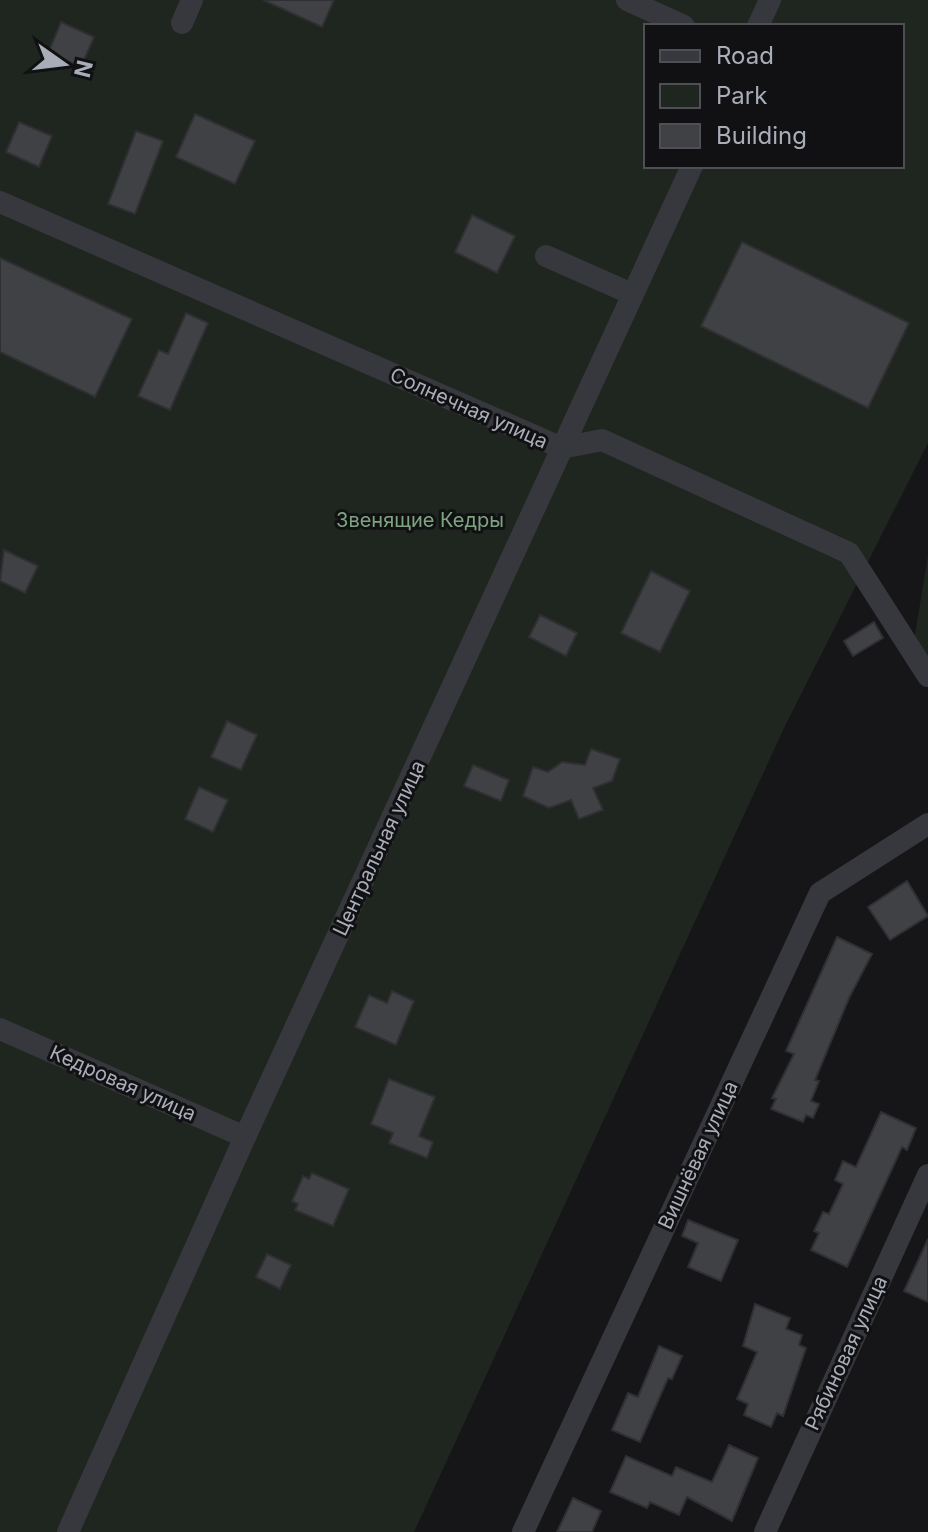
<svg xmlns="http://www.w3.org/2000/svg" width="928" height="1532" viewBox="0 0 928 1532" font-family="Inter,sans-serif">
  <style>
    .green { fill: #1e261f; fill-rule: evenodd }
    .building { fill: #404145; stroke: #303034; stroke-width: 2 }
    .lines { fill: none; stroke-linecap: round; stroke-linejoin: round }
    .minor { stroke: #37383d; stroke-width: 22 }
    .labels { text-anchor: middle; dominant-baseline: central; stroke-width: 6; stroke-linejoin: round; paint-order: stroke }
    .street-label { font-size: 20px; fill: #a8adb8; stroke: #111113 }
    .park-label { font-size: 20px; fill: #7fa381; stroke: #111113 }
  </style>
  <rect width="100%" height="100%" fill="#161618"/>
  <g class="green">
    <path d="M0 0H928V443L785 726 414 1532H0ZM646 26H902V166H646Z"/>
    <path d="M928 555V658L911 659Z"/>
  </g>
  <g class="building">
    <path d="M263 0H334L322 27Z"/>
    <path d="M61 22 94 37 81 67 48 53Z"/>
    <path d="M195 114 255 141 235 184 176 157Z"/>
    <path d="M19 122 52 136 39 167 6 152Z"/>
    <path d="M136 131 163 141 135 214 108 204Z"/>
    <path d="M472 215 515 236 497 273 455 252Z"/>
    <path d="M742 242 909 323 868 408 701 326Z"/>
    <path d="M0 258 132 319 95 397 0 352Z"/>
    <path d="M186 313 208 323 170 410 138 396 159 350 168 354Z"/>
    <path d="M4 550 38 566 25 593 0 581Z"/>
    <path d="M651 571 690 591 660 652 621 633Z"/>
    <path d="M540 615 577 633 566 656 529 637Z"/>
    <path d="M874 622 883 638 853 656 844 641Z"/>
    <path d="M227 721 257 735 241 770 211 757Z"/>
    <path d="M591 749 620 759 612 781 593 788 603 810 579 819 571 800 549 808 523 796 533 767 548 772 562 762 585 765Z"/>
    <path d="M473 765 509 780 501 801 464 786Z"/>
    <path d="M199 787 228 800 213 832 185 819Z"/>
    <path d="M907 881 928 916 890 940 868 907Z"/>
    <path d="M837 937 872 954 849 998 815 1080 819 1081 811 1101 819 1104 813 1118 806 1115 803 1122 771 1109 776 1099 772 1098 794 1054 786 1051Z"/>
    <path d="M392 991 414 1001 396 1045 355 1027 369 995 387 1003Z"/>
    <path d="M389 1079 435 1097 419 1136 433 1142 427 1158 389 1143 393 1133 371 1124Z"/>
    <path d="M881 1112 916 1128 907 1150 902 1147 847 1267 811 1250 819 1233 814 1231 823 1212 829 1214 843 1184 835 1180 843 1161 856 1167Z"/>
    <path d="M312 1173 349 1189 333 1226 295 1210 298 1204 292 1201 303 1176 309 1179Z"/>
    <path d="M688 1220 738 1240 721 1281 688 1267 698 1243 682 1236Z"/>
    <path d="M928 1239V1302L904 1291Z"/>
    <path d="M267 1254 291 1265 280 1289 256 1277Z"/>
    <path d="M755 1304 790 1318 786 1329 802 1335 799 1345 806 1348 783 1416 777 1413 771 1427 744 1415 748 1404 737 1399 757 1352 743 1346Z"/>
    <path d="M659 1346 682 1356 672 1379 668 1378 640 1442 612 1430 628 1393 638 1397Z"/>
    <path d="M729 1445 758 1458 732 1521 687 1497 679 1515 650 1502 647 1508 610 1492 626 1456 672 1476 676 1467 712 1482Z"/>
    <path d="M573 1498 601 1511 592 1532H557Z"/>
  </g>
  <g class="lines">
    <g class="minor">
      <path d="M627 0 684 26"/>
      <path d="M182 23 192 0"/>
      <path d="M758 26 770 0"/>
      <path d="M0 202 562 448 602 440 849 553 928 676"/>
      <path d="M546 256 632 294"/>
      <path d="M0 1029 245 1137"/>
      <path d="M68 1532 245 1137 692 166"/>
      <path d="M523 1532 820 893 928 824"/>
      <path d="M765 1532 928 1175"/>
    </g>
  </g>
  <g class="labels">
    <g class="street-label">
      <text transform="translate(469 408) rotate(24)">Солнечная улица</text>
      <text transform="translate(379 848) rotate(-65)">Центральная улица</text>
      <text transform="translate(123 1083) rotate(24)">Кедровая улица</text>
      <text transform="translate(698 1155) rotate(-65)">Вишнёвая улица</text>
      <text transform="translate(846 1353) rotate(-65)">Рябиновая улица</text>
    </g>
    <g class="park-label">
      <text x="420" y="520">Звенящие Кедры</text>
    </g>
  </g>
  <rect x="644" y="24" width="260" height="144" fill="#111113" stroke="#4d4f55" stroke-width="2"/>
  <rect x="660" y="50" width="40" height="12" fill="#37383d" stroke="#4d4f55" stroke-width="2"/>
  <text x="716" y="64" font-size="24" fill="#a8adb8">Road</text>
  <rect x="660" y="84" width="40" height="24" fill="#1e261f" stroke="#4d4f55" stroke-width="2"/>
  <text x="716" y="104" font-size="24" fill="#a8adb8">Park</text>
  <rect x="660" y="124" width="40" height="24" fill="#404145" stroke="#4d4f55" stroke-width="2"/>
  <text x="716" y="144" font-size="24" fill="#a8adb8">Building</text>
  <g transform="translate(64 64) rotate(104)" stroke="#111113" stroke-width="6" paint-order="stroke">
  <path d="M0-6L14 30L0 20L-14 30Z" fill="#a8adb8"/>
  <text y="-12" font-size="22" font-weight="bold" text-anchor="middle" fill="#a8adb8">N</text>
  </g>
</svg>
